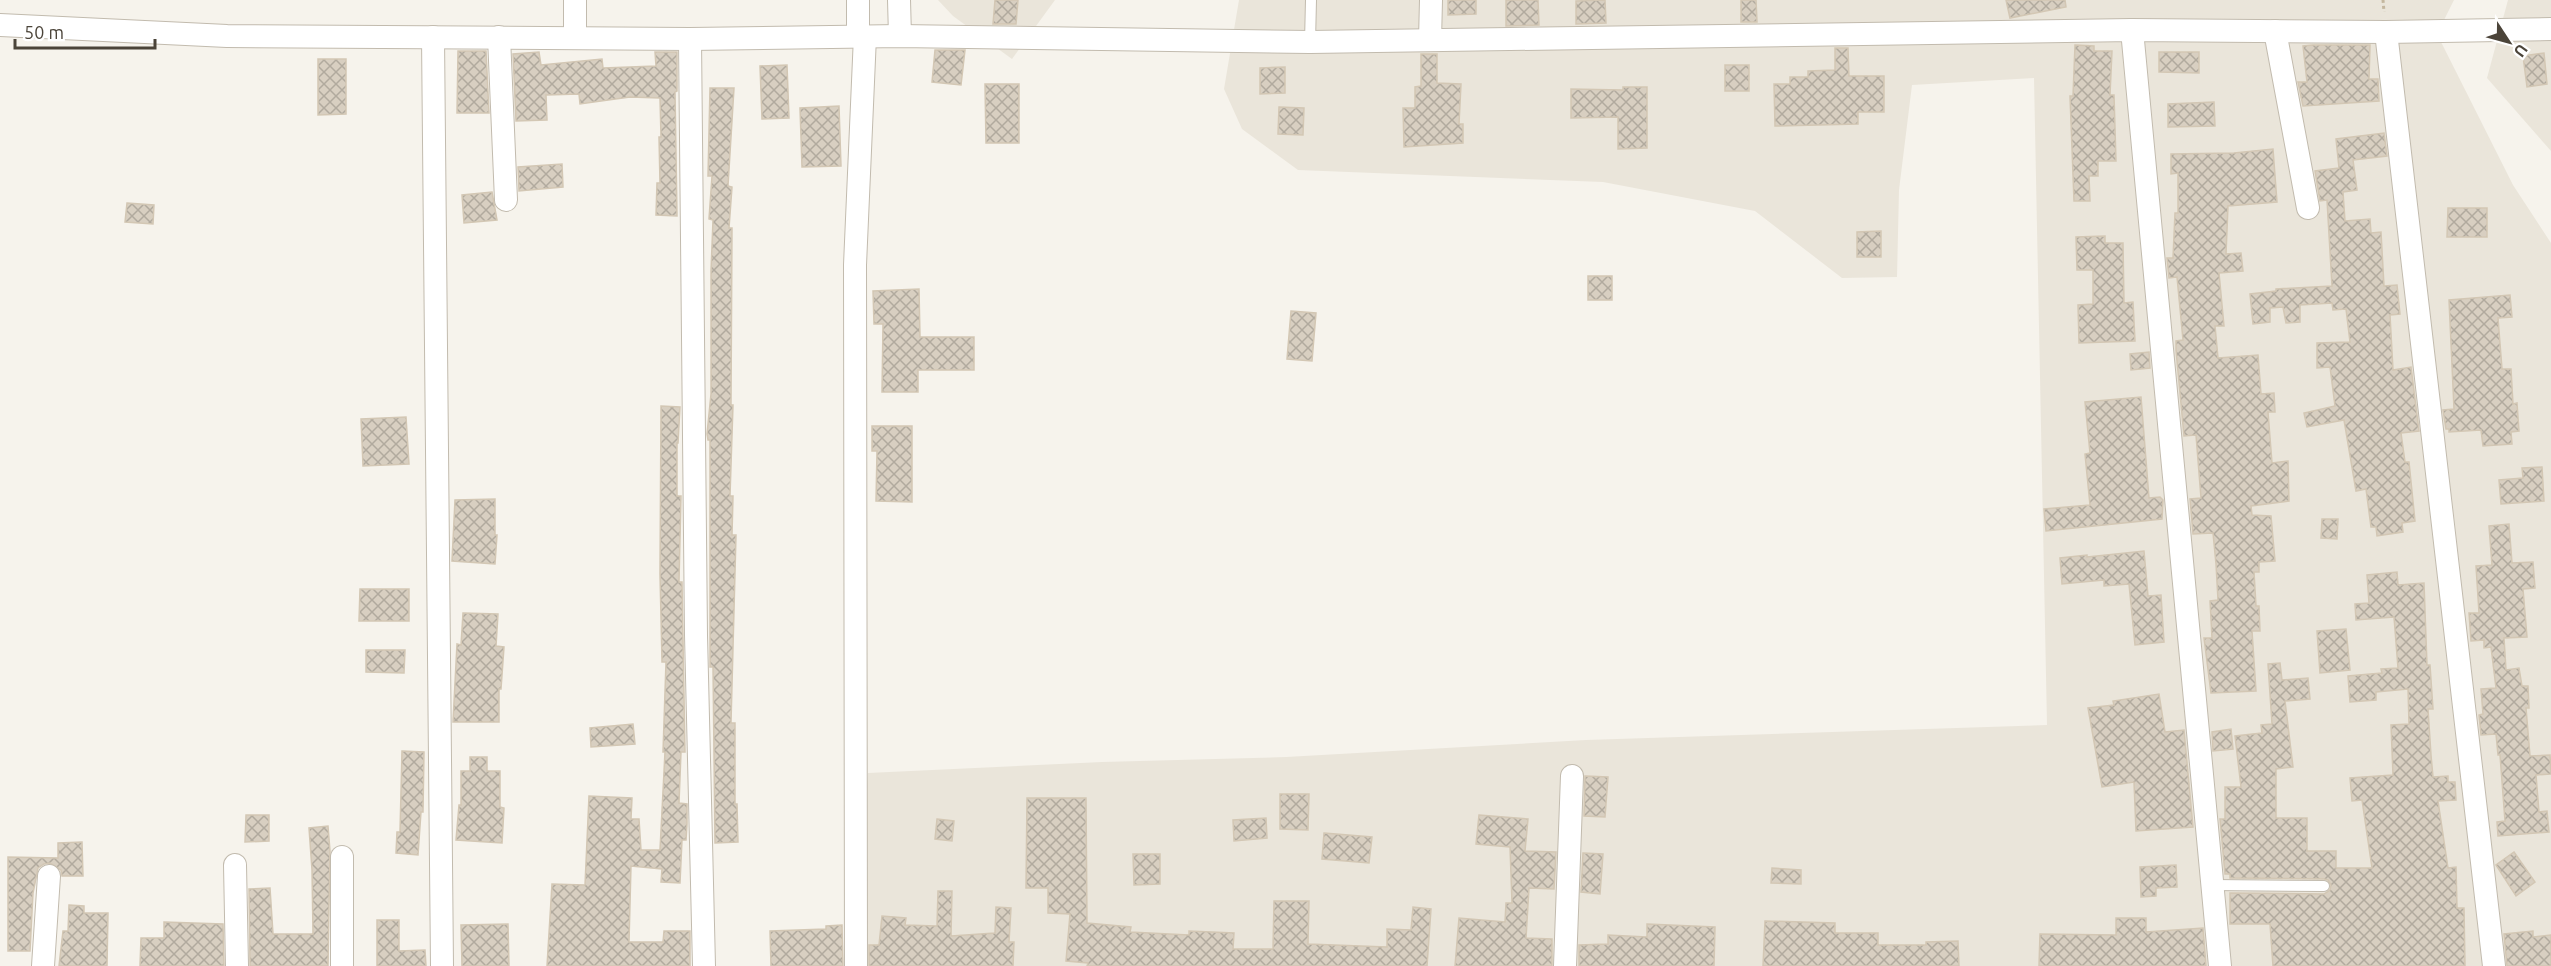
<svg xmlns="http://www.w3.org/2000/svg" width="2551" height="966" viewBox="0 0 2551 966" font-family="Ubuntu,sans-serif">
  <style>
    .residential { fill: #eae5da }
    .building { fill: url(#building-cross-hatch); stroke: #d3c7b4; stroke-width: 1.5 }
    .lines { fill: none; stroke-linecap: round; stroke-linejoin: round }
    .lane-casing { stroke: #c2bbae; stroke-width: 12 }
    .street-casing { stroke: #c2bbae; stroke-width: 24 }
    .path { stroke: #c4b79f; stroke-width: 3; stroke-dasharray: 3 3; stroke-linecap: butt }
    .lane { stroke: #fff; stroke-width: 10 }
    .street { stroke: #fff; stroke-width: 22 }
  </style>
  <defs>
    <pattern id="building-cross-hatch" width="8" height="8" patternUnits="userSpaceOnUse" patternTransform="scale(1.5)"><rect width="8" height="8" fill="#d8cfc1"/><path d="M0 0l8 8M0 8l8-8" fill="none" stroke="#b1aa9e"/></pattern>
  </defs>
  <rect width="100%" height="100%" fill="#f6f3ec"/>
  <g class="residential">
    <path d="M938 0H1055L1012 59 953 16Z"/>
    <path d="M1239 0H2454L2437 34 2513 185 2551 243V966H857V891L868 773 1102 762 1286 757 1586 740 2047 725 2034 78 1912 85 1899 190 1897 277 1842 278 1755 211 1603 182 1298 170 1242 129 1224 89Z"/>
    <path d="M2508 0H2551V151L2487 78Z"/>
  </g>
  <g class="building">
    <path d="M995 0H1018L1016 24H993Z"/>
    <path d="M1448 0H1476V14L1448 15Z"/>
    <path d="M1506 0H1538L1539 25 1506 26Z"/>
    <path d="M1605 0 1606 23 1576 24V1Z"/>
    <path d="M1741 0H1756L1757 22H1741Z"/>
    <path d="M2006 0H2065L2066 7 2010 18Z"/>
    <path d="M2075 45 2094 46V51H2112L2110 95H2114L2116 161H2098V176H2089L2090 201H2074L2070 96H2073Z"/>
    <path d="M2313 45H2370L2369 79H2378L2379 101 2303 106 2298 82H2307L2303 46Z"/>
    <path d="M1835 48H1848L1849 76H1884V112H1858V124L1775 126 1774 84H1790V77H1808V71L1835 70Z"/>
    <path d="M935 50H965L961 85 932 82Z"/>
    <path d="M458 51H486L489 113H457Z"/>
    <path d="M539 52 541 65 602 59 603 68 656 66 655 52H677V91L675 92 677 216 656 215 657 183H660L659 137H661L660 98 630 97 580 104 579 94 546 95 547 120 516 121 513 54Z"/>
    <path d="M2159 52H2199V73L2159 72Z"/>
    <path d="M2544 53 2547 84 2527 87 2523 56Z"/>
    <path d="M1421 54H1437V83L1461 84 1459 124H1463V143L1404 147 1403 108H1415V87L1421 86Z"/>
    <path d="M318 59H346V114L318 115Z"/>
    <path d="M787 65 789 118 762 119 760 66Z"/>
    <rect x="1725" y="65" width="24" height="26"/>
    <path d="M1285 67V93L1260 94V68Z"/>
    <path d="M985 84H1019V143H986Z"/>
    <path d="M1623 87H1647V148L1618 149V117L1571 118V89L1623 90Z"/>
    <path d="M710 88H734L728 186 732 187 729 228H732L731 405H733L730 496H733L732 535H736L731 723H735V804H737L738 842 715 843 713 667H710V440H708L707 434 711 394V271L713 220 709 219 712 176H708Z"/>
    <path d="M2214 102 2215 126 2168 127V104Z"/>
    <path d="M839 106 841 166 802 167 800 108Z"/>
    <path d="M1279 107 1304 108 1303 135 1278 134Z"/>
    <path d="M2384 133 2387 156 2353 160 2357 190 2343 192 2345 221 2370 219 2371 233 2381 232 2384 286 2397 285 2400 314 2390 315 2393 370 2411 367 2419 431 2401 433 2405 462H2409L2415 521 2402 523 2403 532 2377 536 2376 527H2371L2366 489 2356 491 2344 420 2307 427 2304 413 2335 406 2330 367 2317 368V343L2350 342 2346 309 2333 310 2332 303 2300 305V322L2286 323 2283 307 2270 308V322L2253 324 2250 294 2276 291V289L2332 286 2327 200 2320 201 2315 171 2339 168 2336 139Z"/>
    <path d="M2273 149 2277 202 2228 206 2226 254 2241 253 2243 271 2219 273 2224 326H2215L2218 358 2258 355 2261 394 2274 393 2275 412H2268L2272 463 2288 461 2289 501 2251 506 2252 515 2271 516 2275 561 2259 562V572H2254L2256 606H2259L2260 631H2252L2256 691 2211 693 2204 638H2212L2210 601 2218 600 2216 564 2213 533 2193 534 2190 499 2201 498 2196 435 2184 436 2176 350V341L2183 340 2177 277 2169 278 2167 258H2173L2175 213H2178V173L2171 174V154L2234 153Z"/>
    <path d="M562 164 563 187 519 191 518 167Z"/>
    <path d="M492 192 497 220 464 223 462 195Z"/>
    <path d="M127 203 154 205 153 224 125 222Z"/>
    <path d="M2448 208H2487V237H2447Z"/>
    <path d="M1881 231V257H1857V232Z"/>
    <path d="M2105 236V243H2123L2124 303 2133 302 2135 341 2079 343 2078 305 2093 304V270H2077L2076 237Z"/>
    <rect x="1588" y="276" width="24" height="24"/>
    <path d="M919 289 920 337H974V370H918V392H882L883 324H874L873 291Z"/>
    <path d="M2510 295 2512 317 2498 318 2502 369H2511L2513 404 2517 403 2519 431 2511 432 2512 444 2483 446 2481 430 2449 432V429H2446L2443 410 2454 409 2449 300Z"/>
    <path d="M1291 311 1316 313 1312 361 1287 359Z"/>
    <path d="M2149 352 2150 368 2131 370 2130 354Z"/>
    <path d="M2141 397 2149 498 2160 497 2163 500 2162 519 2046 531 2044 509 2090 505 2085 454 2090 453 2085 402Z"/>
    <path d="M661 406 680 407 678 443H677V496H681L679 582H682L685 752H681L679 803 687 804V824L686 840H682L680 883 661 882 662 869 631 866 629 942H663L664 931H690V966H547L552 884 585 885 589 796 632 798 631 819H639L641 850H660L665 752H663L666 662H662L660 574Z"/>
    <path d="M406 417 409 464 363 466 361 419Z"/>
    <path d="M872 426H912V502L876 501 877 451H872Z"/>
    <path d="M2542 467 2544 501 2501 504 2499 480 2523 478 2522 468Z"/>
    <path d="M495 499V535H497L495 564 452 561 455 500Z"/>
    <path d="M2322 519H2338L2337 539 2321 538Z"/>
    <path d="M2509 524 2512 563 2533 562 2535 588 2523 589 2527 637 2504 638 2506 670 2519 668 2522 686H2528L2529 708H2526L2530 756 2550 755 2551 774 2536 775 2539 812 2547 811 2549 832 2498 836 2497 822 2505 821 2500 755H2498L2496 734 2481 735 2479 715 2483 714 2481 689 2496 688 2491 647 2484 648V640L2471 641 2469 613H2479L2476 566 2492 565 2489 526Z"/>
    <path d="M2144 551 2148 596 2161 595 2164 642 2135 645 2129 584 2104 586V580L2062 584 2060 558 2087 555V557Z"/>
    <path d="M2397 572 2398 585 2424 583 2427 665H2430L2433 709H2428L2431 755 2433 777 2448 776V782H2455L2456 800 2438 801 2448 868 2456 867 2457 908H2464L2465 966H2273L2270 924H2230V893L2324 894 2330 890 2331 885 2328 880 2324 879 2230 878V874H2225L2220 819H2225V787H2241L2235 736 2262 733 2261 725 2272 724 2268 664 2280 663 2282 680 2308 678 2310 699 2285 701 2293 767 2276 769V818H2307V851H2336V868H2372L2362 800 2352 801 2350 778 2393 775 2391 725 2409 724 2408 689 2376 692V700L2350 702 2348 676 2382 673 2381 669 2398 668 2394 617 2356 620 2355 604 2369 603 2367 575Z"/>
    <path d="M360 589H409V621H359Z"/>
    <path d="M463 613 498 614 496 646 504 647 501 689H499V722H453L457 644 461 645Z"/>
    <path d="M2346 629 2350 670 2320 673 2317 631Z"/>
    <path d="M366 650H405L404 673 366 672Z"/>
    <path d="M2159 694 2165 732 2184 730 2193 827 2136 831 2134 782 2102 787 2088 708 2114 705 2113 701Z"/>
    <path d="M633 724 635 744 591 747 590 728Z"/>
    <path d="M2231 729 2233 749 2213 751 2212 732Z"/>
    <path d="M402 751 424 752 423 812H421L418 855 396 853 397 832H400Z"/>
    <path d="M470 757H487V771H500V807L504 808 502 843 456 840 459 805H461V771H470Z"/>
    <path d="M1585 776 1608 777 1605 817 1584 816Z"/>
    <path d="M1280 794H1309L1308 830 1280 829Z"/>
    <path d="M1027 798H1086L1087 923 1131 927 1130 932 1189 935V931L1234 933 1233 949H1273L1274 901H1309L1308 944 1387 947V929L1411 930 1413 907 1431 909 1427 966H1087L1088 963 1066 961 1070 914 1048 913V888H1026Z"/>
    <path d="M246 815H269V841L245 842Z"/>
    <path d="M1479 815 1528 819 1525 851 1556 852 1554 889 1529 888 1526 938 1552 939V966H1455L1459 918 1505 922 1506 903H1512L1510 847 1476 844Z"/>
    <path d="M1266 818 1267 838 1234 841 1233 820Z"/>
    <path d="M937 819 954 821 952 841 935 839Z"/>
    <path d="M328 826 330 851 328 966H250L249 889 270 888 273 934H313L312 870 309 828Z"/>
    <path d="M1324 833 1372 837 1369 863 1322 859Z"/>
    <path d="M82 842 83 876H62L61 870 50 863 44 864 38 868 33 893 30 951H8V857L58 858V843Z"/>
    <path d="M2514 852 2535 882 2516 896 2496 865Z"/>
    <path d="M1583 853 1603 854 1600 894 1581 892Z"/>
    <path d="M1133 854H1160V884L1134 885Z"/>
    <path d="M2176 865 2177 887 2156 888V896L2141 897 2140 867Z"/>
    <path d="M1772 868 1801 870V884L1771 883Z"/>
    <path d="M938 891H952L951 936 995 933 996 907 1011 908 1009 942H1014L1013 966H869V945H879L882 916 906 918 905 925 937 926Z"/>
    <path d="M69 905 84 906V913H108L107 966H59L63 931H68Z"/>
    <path d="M2116 918H2146V932L2203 928 2206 966H2039L2040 934 2116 935Z"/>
    <path d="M377 920H399V951L425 950 426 966H377Z"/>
    <path d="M1765 921 1835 923V933H1878V945H1926V942L1958 941 1959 966H1763Z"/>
    <path d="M164 922 223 924 224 966H140L141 938H164Z"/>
    <path d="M508 924 509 966H462L461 925Z"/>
    <path d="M1647 924 1715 927 1714 966H1579V945L1608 944V935L1647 937Z"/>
    <path d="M842 925 843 966H771L770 931 826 929V926Z"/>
    <path d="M2533 931V937L2551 935V966H2507L2504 934Z"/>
  </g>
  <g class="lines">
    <g class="lane-casing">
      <g id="lane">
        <path d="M1310 42 1311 0"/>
        <path d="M2213 885 2324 886"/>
      </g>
    </g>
    <g class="street-casing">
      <g id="street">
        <path d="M575 0V37"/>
        <path d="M858 0V36"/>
        <path d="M899 0 900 36"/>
        <path d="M0 25 227 36 690 39 900 36 1310 42 2132 30 2386 32 2551 29"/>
        <path d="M2132 30 2220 966"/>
        <path d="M2275 31 2308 208"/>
        <path d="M2386 32 2494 966"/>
        <path d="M433 37 442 966"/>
        <path d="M499 37 506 200"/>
        <path d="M690 39 696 635 704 966"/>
        <path d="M1430 40 1431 0"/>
        <path d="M235 865 237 966"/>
        <path d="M43 966 49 876"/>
        <path d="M342 966V857"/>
        <path d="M856 966 855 265 865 36"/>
        <path d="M1565 966 1572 776"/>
      </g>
    </g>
    <path class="path" d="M2383 0 2384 12"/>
    <use href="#lane" class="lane"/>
    <use href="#street" class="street"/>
  </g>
  <g transform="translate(2509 42) rotate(126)" stroke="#ffffff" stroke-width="4.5" paint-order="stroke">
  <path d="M0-4.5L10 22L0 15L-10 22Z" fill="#4b4439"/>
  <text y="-9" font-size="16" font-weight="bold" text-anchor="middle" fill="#4b4439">U</text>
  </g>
  <path d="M15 39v9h140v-9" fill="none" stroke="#4b4439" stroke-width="3"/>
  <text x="24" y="39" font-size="18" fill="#4b4439" stroke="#ffffff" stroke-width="4.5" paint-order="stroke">50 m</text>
</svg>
